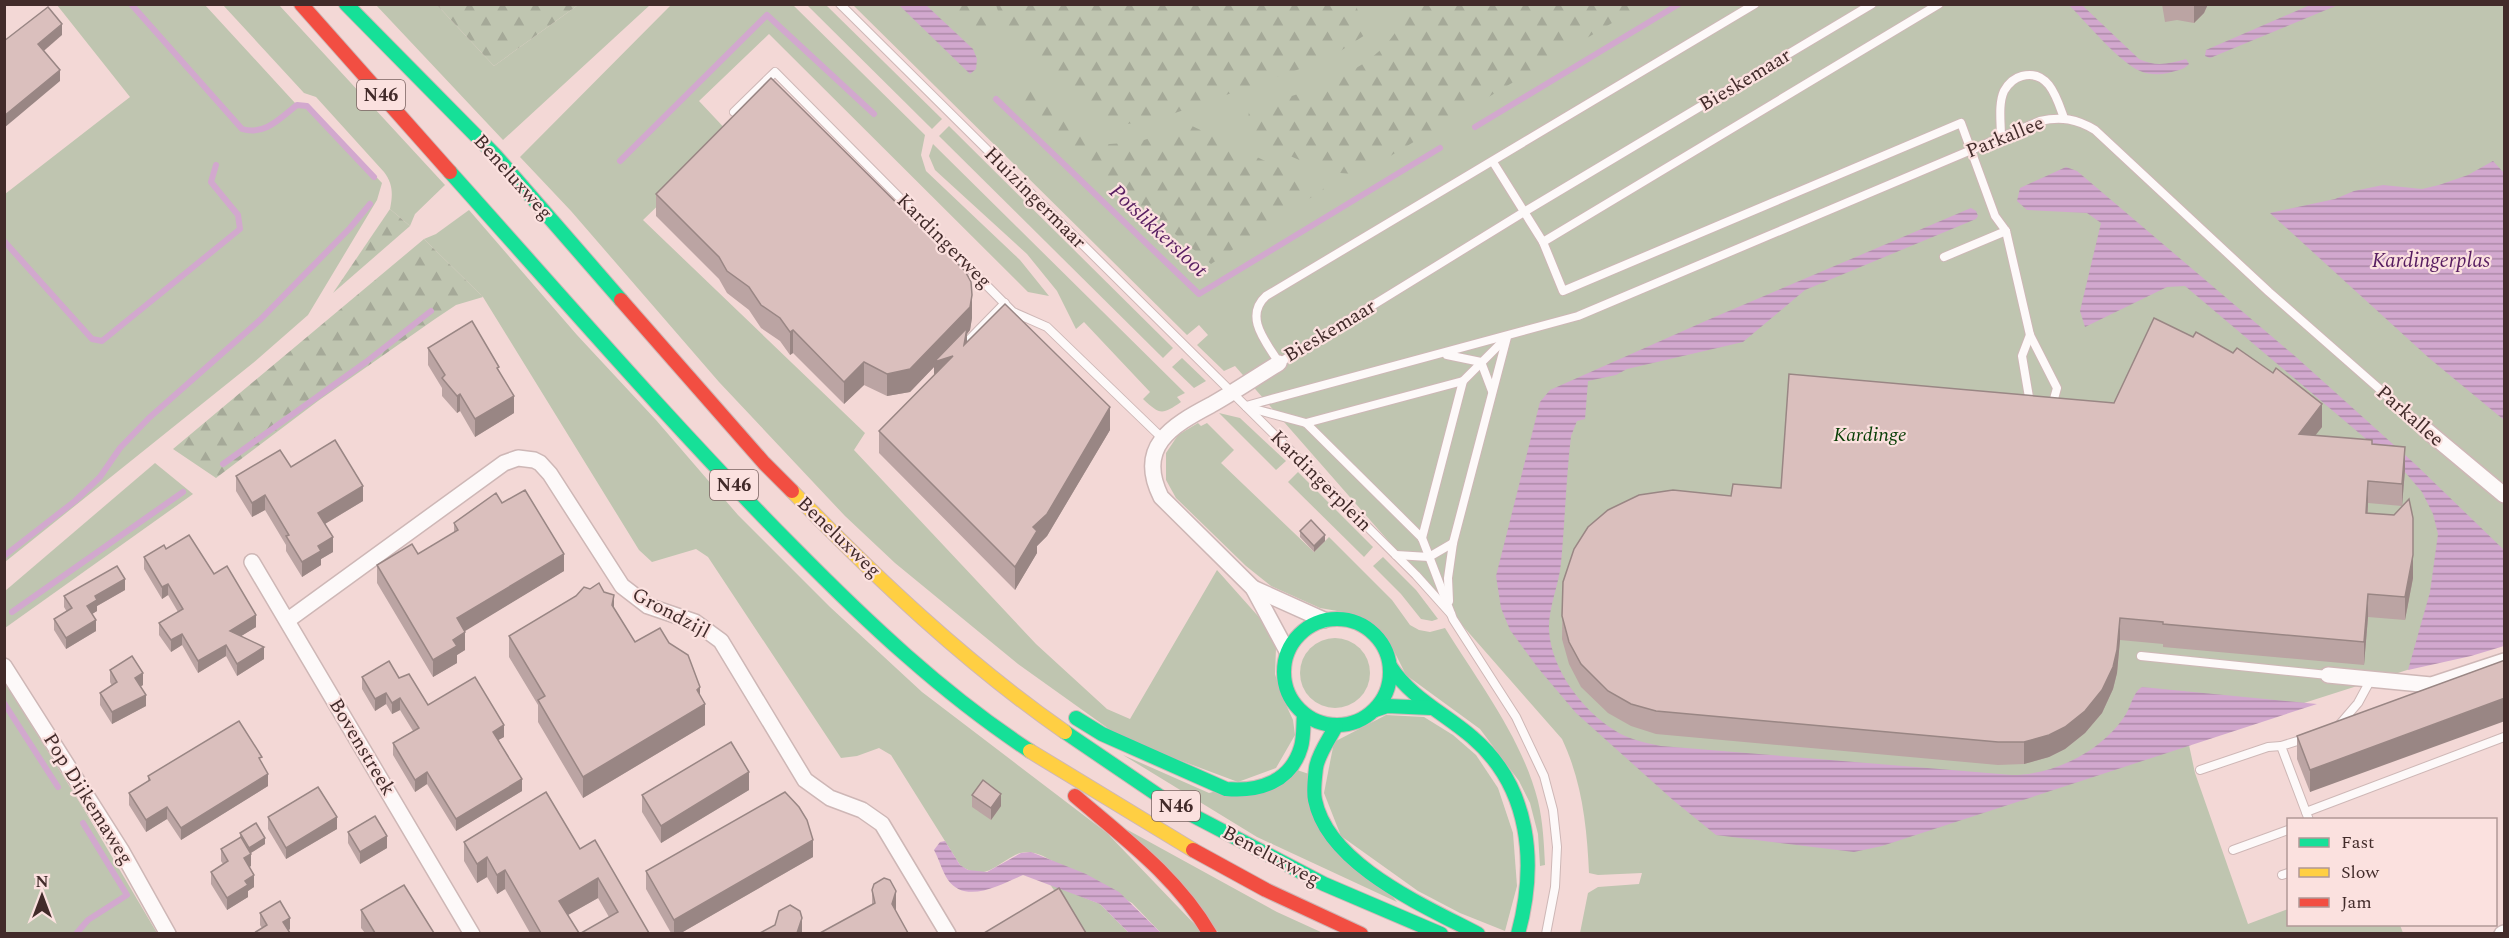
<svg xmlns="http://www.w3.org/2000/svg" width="2509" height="938" viewBox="0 0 2509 938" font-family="Spectral,serif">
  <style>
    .green { fill: #bfc5b0 }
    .forest { fill: url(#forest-firs) }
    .water { fill: url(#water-rules) }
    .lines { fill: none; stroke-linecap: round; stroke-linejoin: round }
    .stream { stroke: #d2a8ce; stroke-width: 6 }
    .lane-casing { stroke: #ceb7b6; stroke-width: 10 }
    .street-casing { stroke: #ceb7b6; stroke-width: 18 }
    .fast-casing { stroke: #ceb7b6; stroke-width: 16 }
    .slow-casing { stroke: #ceb7b6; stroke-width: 16 }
    .jam-casing { stroke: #ceb7b6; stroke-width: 16 }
    .lane { stroke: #fdf9f9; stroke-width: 8 }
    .street { stroke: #fdf9f9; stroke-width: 15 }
    .fast { stroke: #16e098; stroke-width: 14 }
    .slow { stroke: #ffcf43; stroke-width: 14 }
    .jam { stroke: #f24e42; stroke-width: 14 }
    .wall { fill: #bba4a3 }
    .shaded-wall { fill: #998684 }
    .building { fill: #dabfbd; stroke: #998684; stroke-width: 1.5 }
    .labels { text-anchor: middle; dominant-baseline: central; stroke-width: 4.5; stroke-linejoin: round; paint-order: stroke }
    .shield { fill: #fbe1df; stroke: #7a6260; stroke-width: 1.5 }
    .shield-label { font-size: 18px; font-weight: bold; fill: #422b2a }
    .street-label { font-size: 20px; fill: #422b2a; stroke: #fbe1df }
    .park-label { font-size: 20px; font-style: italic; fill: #083e05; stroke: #fbe1df }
    .water-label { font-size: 21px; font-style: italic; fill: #571d60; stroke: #fbe1df }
  </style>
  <defs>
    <pattern id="forest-firs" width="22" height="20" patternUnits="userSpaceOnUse" patternTransform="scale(1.5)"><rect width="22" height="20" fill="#bfc5b0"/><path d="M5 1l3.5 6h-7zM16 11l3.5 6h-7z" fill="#a5a998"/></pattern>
    <pattern id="water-rules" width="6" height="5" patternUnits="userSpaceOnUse" patternTransform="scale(1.5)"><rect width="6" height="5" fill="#d2a8ce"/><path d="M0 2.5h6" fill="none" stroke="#ac89a7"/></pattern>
  </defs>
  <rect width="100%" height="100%" fill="#f3d8d6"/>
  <g class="green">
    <path d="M57 5H205L295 103 308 105 382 183 377 200 308 315 253 363 5 562V194L130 97Z"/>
    <path d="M223 5H279L445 185 415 214 410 226 390 209C393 194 393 184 384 172L316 97 304 93Z"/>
    <path d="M376 5H437L494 66 578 5H650L503 140Z"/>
    <path d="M671 5H793L925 135 921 155 926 171 1020 260 1049 296 1028 292 769 34 699 101 731 135 643 220 865 433 854 450 1036 644 1107 709 1130 719 1217 570 1266 625 1276 648 1275 674 1281 694 1293 720 1295 735 1276 768 1238 782 1123 739 1018 664 895 563 845 516 719 382 571 211 520 157Z"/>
    <path d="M807 5H826L942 119 932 129Z"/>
    <path d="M853 5H2504V639L2169 746 2171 751 2189 745 2195 773 2248 924 2288 909V924L2400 925 2403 933H1580L1588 893 1598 887 1639 884 1642 873 1598 875 1589 873C1587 827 1582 781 1562 739L1235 366 1224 371 1197 345 1208 335 1199 325 1187 335Z"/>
    <path d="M949 126 1173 348 1163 358 939 136Z"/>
    <path d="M933 144 1185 393 1177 397 1181 402C1162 415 1160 415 1143 399L1150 392 1084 322 1076 329 1057 291 1027 254 935 170 929 156Z"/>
    <path d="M469 210 577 335 656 420 738 515 830 607 922 692 1107 833 1203 933H1161L1132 903 1043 856C1036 853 1028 851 1020 853 997 862 986 884 960 865L891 755 879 748 857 756 841 758 708 557 696 549 652 562 639 550 483 297 424 239 436 234Z"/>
    <path d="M1182 358 1206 381 1194 388 1172 367Z"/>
    <path d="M1219 413 1240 418 1286 461 1276 470Z"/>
    <path d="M1198 423 1201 426 1207 423 1234 450 1221 463 1314 552 1329 537 1392 600 1410 625 1419 630 1430 632 1445 628C1479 683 1522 738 1538 801 1543 822 1544 844 1545 865L1540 866 1538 834 1530 803 1519 781 1480 729 1406 675 1391 645 1382 633 1366 621 1349 613 1320 608 1271 586 1246 566 1176 498 1166 480V453L1178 435Z"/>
    <path d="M155 463 193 494 5 628V591Z"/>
    <path d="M1298 472 1373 547 1364 557 1288 482Z"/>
    <path d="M1383 557 1416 590 1438 619 1432 621 1421 619 1401 594 1373 566Z"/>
    <circle cx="1335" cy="673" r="35"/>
    <path d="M4 681 85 811 157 933H5Z"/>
    <path d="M1386 715 1424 717 1453 735 1476 755 1498 788 1513 833 1517 886 1505 931 1460 913 1418 891 1341 836 1324 793 1334 742Z"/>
    <path d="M1123 755 1209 793 1297 770 1309 774 1307 796 1397 902 1257 837Z"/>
    <path d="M1126 829 1277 912 1323 933H1219Z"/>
    <path d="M1050 884 1100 904 1129 933H1081Z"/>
  </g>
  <g class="forest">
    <path d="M1409 4H1642V5L1382 161 1354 174 1327 172 1249 138 1246 129 1249 112C1309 87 1387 75 1409 4Z"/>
    <path d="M437 5H578L494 66Z"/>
    <path d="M947 5H981L987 21 986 45Z"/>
    <path d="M996 5H1356L1365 35 1328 59 1161 118 1122 125 1092 111 1006 35Z"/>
    <path d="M1022 82 1096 145 1138 142 1190 125 1324 189 1211 264 1015 101Z"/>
    <path d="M390 209 410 226 333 293Z"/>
    <path d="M424 239 483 297 456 305 435 319 318 401 216 478 173 449Z"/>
  </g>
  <g class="water">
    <path d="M899 5H926L973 49 977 59 976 69 970 74Z"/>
    <path d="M2069 5H2082L2139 59C2156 67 2168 64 2186 59L2189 64C2184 70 2175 71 2168 73 2159 75 2149 75 2140 71 2119 62 2086 22 2069 5Z"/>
    <path d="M2310 5H2338L2210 58 2205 56 2206 50Z"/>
    <path d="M2493 161 2504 173V420L2429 358 2270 213 2335 199 2354 191 2383 185 2422 189 2439 185 2468 175Z"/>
    <path d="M2066 167 2077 171 2296 357 2415 464 2504 550V646L2471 656 2408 670 2430 592 2438 534 2433 514 2422 492 2404 471 2185 286 2167 287 2085 327 2080 311 2101 223 2087 213 2027 210 2017 201 2020 188Z"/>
    <path d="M1971 208 1976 211 1978 216 1976 219 1805 290 1743 342 1627 369 1616 375 1588 381 1585 419 1577 421 1571 436C1566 478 1565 521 1561 563 1559 585 1548 608 1549 630 1551 669 1582 710 1614 730 1628 739 1645 743 1661 746L2012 775C2054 775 2103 751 2126 714 2131 706 2133 692 2142 687L2317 704 1882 846 1854 852 1716 835 1673 800 1576 713 1538 668 1510 630 1501 608 1496 576 1540 402 1550 390 1710 319Z"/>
    <path d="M945 841 960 865 968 870 987 872 1021 853 1031 852 1086 874 1119 892 1161 933H1129L1100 904 1023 875C1002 884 966 905 948 880 942 871 939 859 934 850L940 842Z"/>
  </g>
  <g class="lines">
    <g class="stream">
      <path d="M131 4 242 129C265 136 280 118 297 105L307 106 374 177"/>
      <path d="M996 99 1199 294 1440 148"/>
      <path d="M1475 127 1679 4"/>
      <path d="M620 161 767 15 874 114"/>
      <path d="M4 241 92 339 102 341 240 229 238 215 211 182 216 165"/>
      <path d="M223 464 366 362 431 311"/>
      <path d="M4 556 75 501 100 477 120 448 149 418 261 319 350 228 370 204"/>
      <path d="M12 612 183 492"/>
      <path d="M4 703 58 787"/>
      <path d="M76 934 88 920 127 895 83 823"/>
    </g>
    <g class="lane-casing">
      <g id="lane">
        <path d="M840 4 1416 575 1451 614"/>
        <path d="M1755 4 1266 296C1243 317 1267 343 1279 363L1524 212 1872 4"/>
        <path d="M734 112 775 72 1013 312 1047 327 1162 438"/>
        <path d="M2001 138C2001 123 1998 104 2004 91 2008 84 2014 78 2022 76 2049 69 2057 99 2064 118"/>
        <path d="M1493 162 1543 242 1939 4"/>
        <path d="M1543 242 1563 291 1961 123 1995 216 2006 231 2030 335 2057 388 2052 406"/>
        <path d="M1944 257 2006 231"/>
        <path d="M960 349 1005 303"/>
        <path d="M1447 355 1481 362 1492 391"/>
        <path d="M2030 403 2022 356 2030 335"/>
        <path d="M1246 406 1578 316 2040 121C2061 116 2077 119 2095 130L2269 292 2425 429"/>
        <path d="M1247 407 1306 423 1422 538 1453 619 1516 717 1544 776 1553 810 1557 847 1555 887 1546 934"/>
        <path d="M1306 423 1463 381 1506 338"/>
        <path d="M1422 538 1463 381"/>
        <path d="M1396 555 1429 557 1453 543"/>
        <path d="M1449 601 1448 578 1453 543 1507 337"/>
        <path d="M2141 656 2328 675"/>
        <path d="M2340 724 2358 703 2371 679"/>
        <path d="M2307 738 2281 746 2309 820"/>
        <path d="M2200 770 2268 747 2281 746"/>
        <path d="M2306 812 2504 737"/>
        <path d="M2233 850 2288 830"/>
        <path d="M2282 875 2288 873"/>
      </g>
    </g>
    <g class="street-casing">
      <g id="street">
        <path d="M1279 363C1256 377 1234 392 1211 405 1171 426 1136 447 1161 497L1253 588 1287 651"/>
        <path d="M2425 429 2504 495"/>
        <path d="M252 562 472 934"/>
        <path d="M1253 588 1324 620"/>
        <path d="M288 620 504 463 518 458 534 460 540 463 550 474 622 586 648 606 695 622 721 641 805 780 830 798 862 810 882 824 948 934"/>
        <path d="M4 666 121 850 168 934"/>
        <path d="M2328 675 2431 685 2504 661"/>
        <path d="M2502 934 2504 933"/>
      </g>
    </g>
    <g class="fast-casing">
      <g id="fast">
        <path d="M346 4 495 155 621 300"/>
        <path d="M450 172C563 298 674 427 793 547 866 621 943 694 1030 751"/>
        <circle cx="1337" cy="672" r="53"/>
        <path d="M1390 666C1411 698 1444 713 1472 737 1531 787 1537 864 1518 934"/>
        <path d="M1375 710 1387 706 1431 708"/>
        <path d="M1076 718 1102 734 1226 789C1259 792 1291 782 1301 747 1304 737 1303 725 1304 714"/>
        <path d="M1336 726C1330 738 1318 754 1316 768 1315 777 1313 791 1315 800 1328 865 1425 906 1478 934"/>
        <path d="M1065 732 1171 804 1324 884 1441 934"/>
      </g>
    </g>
    <g class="slow-casing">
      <g id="slow">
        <path d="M792 491C876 578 966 663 1065 732"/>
        <path d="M1030 751 1193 850"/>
      </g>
    </g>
    <g class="jam-casing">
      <g id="jam">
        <path d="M301 4 450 172"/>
        <path d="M621 300 764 463 792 491"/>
        <path d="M1075 796C1124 838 1177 877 1210 934"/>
        <path d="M1193 850 1266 890 1361 934"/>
      </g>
    </g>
    <use href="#lane" class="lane"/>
    <use href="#street" class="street"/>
    <use href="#fast" class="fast"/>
    <use href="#slow" class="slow"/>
    <use href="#jam" class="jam"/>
  </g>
  <g class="wall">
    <path d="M2162 4H2208L2204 13 2194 23 2177 20 2165 22Z"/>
    <path d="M656 194 972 318 970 330 967 334V342L1110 430 1047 536 1037 546V553L1015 590 879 453V431L934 375V367L910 392 887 396 864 385 844 404 793 353 790 355 780 341 761 328 749 310 727 293 719 279 656 216Z"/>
    <path d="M428 348 499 372 514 413 475 437 460 411 457 413 442 396V388L428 365Z"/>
    <path d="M2322 427 2315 435 2372 444 2405 470 2402 506 2368 503V513L2413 578 2405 620 2368 617 2364 665 2163 647V644L2120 640 2117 673 2113 689 2102 713 2085 733 2065 749 2049 757 2024 764 1998 765 1656 734 1631 726 1608 713 1581 687 1569 664 1562 639 1563 582 1731 496 1781 488Z"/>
    <path d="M291 467 363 501 325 524 333 552 321 559V565L302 577 286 551V545L265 510 252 517 236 491V476Z"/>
    <path d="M502 503 564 571 464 631 465 650 457 655V663L433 677 377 583V565L418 554 454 533V523Z"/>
    <path d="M1300 531 1325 541 1314 552 1300 537Z"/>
    <path d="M166 549 214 574 256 627 241 636 264 659 237 676 226 656 198 673 182 645 171 652 159 635V623L178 612 168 595 162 599 144 569V557Z"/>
    <path d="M125 590 97 606V611L92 614 96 631 66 649 54 630V619L67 612 64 607V596Z"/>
    <path d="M614 609 635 642 705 725 583 798 538 722V705L509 657V636Z"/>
    <path d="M2505 660 2310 792 2297 759V736Z"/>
    <path d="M110 670 143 685 141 686 146 706 112 724 100 705V693L112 686 110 682Z"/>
    <path d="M362 677 399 678 428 705 504 737 498 740 522 791 456 831 427 784 415 792 393 755V743L413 731 400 710 392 714 386 704 375 711 362 689Z"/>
    <path d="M262 763 268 786 181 840 167 819 146 832 129 805V793L148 781V776Z"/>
    <path d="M749 790 661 843 642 812V795Z"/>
    <path d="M972 795 1001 806 991 820 972 807Z"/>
    <path d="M268 817 337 829 286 859 268 829Z"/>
    <path d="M348 832 387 848 360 864 348 843Z"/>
    <path d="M240 833 265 844 251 853V866L249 867 254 887 248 891V897L227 910 211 884V872L223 864 221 861V849L240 838Z"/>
    <path d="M464 842 580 849 649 933 609 917 598 898 568 915 579 933H530L505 889 497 894 487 877 477 883 464 861Z"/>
    <path d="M813 857 681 933H671L646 889V871Z"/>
    <path d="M872 890 896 910V911L872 905Z"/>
    <path d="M361 910 434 933H365L361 928Z"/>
    <path d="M260 913 290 929 288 931 262 928 260 925Z"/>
  </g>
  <g class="shaded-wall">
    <path d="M2194 4H2208L2204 13 2194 23Z"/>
    <path d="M62 24V35L38 56V44Z"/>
    <path d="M60 70V81L4 128V116Z"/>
    <path d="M972 295V318L970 330 967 334V351L953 356 934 384V367L910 392 887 396V374Z"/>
    <path d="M793 330V353L790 355V332Z"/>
    <path d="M864 362V385L844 404V382Z"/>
    <path d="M460 394V411L457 413V396Z"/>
    <path d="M514 396V413L475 437V419Z"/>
    <path d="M2322 404V427L2299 456V434Z"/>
    <path d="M1110 407V430L1047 536 1037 546V553L1015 590V567L1033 527Z"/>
    <path d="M2405 447V470L2402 506V484Z"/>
    <path d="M2368 481V503L2366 535V513Z"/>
    <path d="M363 486V501L318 528V513Z"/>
    <path d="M265 495V510L252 517V503Z"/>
    <path d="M1325 535V541L1314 552V546Z"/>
    <path d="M333 537V552L321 559V565L302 577V562L318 546Z"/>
    <path d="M564 554V571L457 636V618Z"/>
    <path d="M2413 555V578L2405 620V597Z"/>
    <path d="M125 579V590L97 606V611L87 617V606L95 596Z"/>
    <path d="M168 584V595L162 599V587Z"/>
    <path d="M2368 594V617L2364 665V642Z"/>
    <path d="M614 595V616L612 605Z"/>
    <path d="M256 615V627L230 643V631Z"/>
    <path d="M2120 618V640L2117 673 2113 689 2102 713 2085 733 2065 749 2049 757 2024 764V742Z"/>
    <path d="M96 620V631L66 649V638Z"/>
    <path d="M465 632V650L457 655V663L433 677V660L453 640Z"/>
    <path d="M182 634V645L171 652V640Z"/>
    <path d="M226 645V656L198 673V661Z"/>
    <path d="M264 647V659L237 676V664Z"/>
    <path d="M143 673V685L135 690V678Z"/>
    <path d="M700 687V707L705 704V725L583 798V777Z"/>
    <path d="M386 693V704L375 711V699Z"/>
    <path d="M146 695V706L112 724V712Z"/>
    <path d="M400 698V710L392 714V703Z"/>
    <path d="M2505 698V721L2310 792V770Z"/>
    <path d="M504 725V737L493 743V732Z"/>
    <path d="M427 772V784L415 792V780Z"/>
    <path d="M749 772V790L661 843V826Z"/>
    <path d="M268 774V786L181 840V828Z"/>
    <path d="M522 779V791L456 831V819Z"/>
    <path d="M1001 794V806L991 820V808Z"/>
    <path d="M167 807V819L146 832V820Z"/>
    <path d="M337 817V829L286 859V848Z"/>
    <path d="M387 836V848L360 864V852Z"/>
    <path d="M265 838V844L249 854V848Z"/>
    <path d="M813 840V857L681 933H674V920Z"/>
    <path d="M251 854V866L244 870V858Z"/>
    <path d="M487 857V877L477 883V864Z"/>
    <path d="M505 870V889L497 894V875Z"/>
    <path d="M254 875V887L248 891V897L227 910V898L245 881Z"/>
    <path d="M598 878V898L559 920V901Z"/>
    <path d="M896 891V910L892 923V904Z"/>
    <path d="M290 918V929L284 933 283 922Z"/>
    <path d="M802 918V933H797Z"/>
  </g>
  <g class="building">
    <path d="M48 7 62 24 38 44 60 70 4 116V41Z"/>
    <path d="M771 78 965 271 971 282 972 295 970 307 910 369 887 374 864 362 844 382 793 330 790 332 780 318 761 305 749 287 727 271 719 257 656 194Z"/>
    <path d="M1005 304 1110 407 1047 514 1033 527 1037 531 1015 567 879 431 953 356 934 362 967 328 964 345Z"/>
    <path d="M2154 318 2193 337 2196 332 2233 353 2237 348 2273 373 2276 368 2322 404 2299 434 2372 440V444L2405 447 2402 484 2368 481 2366 513 2394 515 2409 499 2413 518V555L2405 597 2368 594 2364 642 2163 624V622L2120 618 2117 650 2113 667 2102 690 2085 711 2065 727 2049 735 2024 742H1998L1656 711 1631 704 1608 691 1581 664 1569 642 1562 616 1563 582 1574 549 1588 527 1608 510 1639 495 1673 490 1731 496 1733 484 1781 488 1789 374 2114 403Z"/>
    <path d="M472 321 499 367 497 368 514 396 475 419 460 394 457 396 442 378 445 375 428 348Z"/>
    <path d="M335 440 363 486 318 513 333 537 318 546 321 551 302 562 286 536 289 535 265 495 252 503 236 476 280 450 291 467Z"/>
    <path d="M525 490 564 554 457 618 465 632 453 640 457 646 433 660 377 565 412 544 418 554 458 530 454 523 496 493 502 503Z"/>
    <path d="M1311 520 1325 535 1314 546 1300 531Z"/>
    <path d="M189 535 214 574 227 566 256 615 230 631 264 647 237 664 226 645 198 661 182 634 171 640 159 623 183 609 168 584 162 587 144 557 164 545 166 549Z"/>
    <path d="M117 566 125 579 95 596 97 600 87 606 96 620 66 638 54 619 72 608 64 596Z"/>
    <path d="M599 583 604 592 614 595 612 605 635 642 660 628 669 643 688 655 700 687 697 690 705 704 583 777 538 700 545 696 509 636 576 596 584 587 590 589Z"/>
    <path d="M132 656 143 673 135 678 146 695 112 712 100 693 117 682 110 670Z"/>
    <path d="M2505 660V698L2310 770 2297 736Z"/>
    <path d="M389 661 399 678 409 674 428 705 475 677 504 725 493 732 522 779 456 819 427 772 415 780 393 743 419 728 400 698 392 703 386 693 375 699 362 677Z"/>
    <path d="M239 721 262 757 259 758 268 774 181 828 167 807 146 820 129 793 150 780 148 776Z"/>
    <path d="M731 742 749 772 661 826 642 795Z"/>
    <path d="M983 780 1001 794 991 808 972 795Z"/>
    <path d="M318 787 337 817 286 848 268 817Z"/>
    <path d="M546 792 580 849 595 840 649 933H581L618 912 598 878 559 901 579 933H541L505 870 497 875 487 857 477 864 464 842Z"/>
    <path d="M785 792 799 807 807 820 813 840 674 920 646 871Z"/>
    <path d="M375 816 387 836 360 852 348 832Z"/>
    <path d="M256 823 265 838 249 848 240 833Z"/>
    <path d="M241 837 251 854 244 858 254 875 245 881 248 885 227 898 211 872 228 861 221 849Z"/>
    <path d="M884 878 890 880 896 891 892 904 908 933H820L875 903 872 890 874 884Z"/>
    <path d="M404 885 434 933H375L361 910Z"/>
    <path d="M1059 888 1086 933H984Z"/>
    <path d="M280 901 290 918 283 922 290 933H254L267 925 260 913Z"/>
    <path d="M790 905 800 911 802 918 797 933H760L775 925 779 911Z"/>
  </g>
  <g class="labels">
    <g class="shield">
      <rect x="357" y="80" width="48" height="30" rx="4.5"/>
      <rect x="710" y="470" width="48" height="30" rx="4.5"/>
      <rect x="1152" y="791" width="48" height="30" rx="4.5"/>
    </g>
    <g class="shield-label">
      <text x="381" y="95">N46</text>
      <text x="734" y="485">N46</text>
      <text x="1176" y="806">N46</text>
    </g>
    <g class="street-label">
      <text transform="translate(1745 80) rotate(-31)">Bieskemaar</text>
      <text transform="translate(2005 137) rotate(-22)">Parkallee</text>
      <text transform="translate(513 177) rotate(48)">Beneluxweg</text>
      <text transform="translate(1035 198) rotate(45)">Huizingermaar</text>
      <text transform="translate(944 241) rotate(45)">Kardingerweg</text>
      <text transform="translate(1330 331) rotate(-31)">Bieskemaar</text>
      <text transform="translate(2410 416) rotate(41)">Parkallee</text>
      <text transform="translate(1321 481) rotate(45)">Kardingerplein</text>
      <text transform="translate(839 537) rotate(44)">Beneluxweg</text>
      <text transform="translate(671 613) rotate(28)">Grondzijl</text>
      <text transform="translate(362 747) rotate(59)">Bovenstreek</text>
      <text transform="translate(88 799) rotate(58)">Pop Dijkemaweg</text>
      <text transform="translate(1271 856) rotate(28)">Beneluxweg</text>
    </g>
    <g class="park-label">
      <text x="1870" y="435">Kardinge</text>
    </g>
    <g class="water-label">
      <text transform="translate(1158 231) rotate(43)">Potslikkersloot</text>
      <text x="2431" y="261">Kardingerplas</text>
    </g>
  </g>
  <rect width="2509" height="938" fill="none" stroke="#422b2a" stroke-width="12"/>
  <rect x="2287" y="818" width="210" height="108" fill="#fbe1df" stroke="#b19897" stroke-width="1.5"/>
  <rect x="2299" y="838" width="30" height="9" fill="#16e098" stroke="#b19897" stroke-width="1.5"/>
  <text x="2341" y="848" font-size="18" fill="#422b2a">Fast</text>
  <rect x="2299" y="868" width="30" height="9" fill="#ffcf43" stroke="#b19897" stroke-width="1.5"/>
  <text x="2341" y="878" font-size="18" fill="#422b2a">Slow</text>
  <rect x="2299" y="898" width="30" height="9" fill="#f24e42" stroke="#b19897" stroke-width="1.5"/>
  <text x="2341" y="908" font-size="18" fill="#422b2a">Jam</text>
  <g transform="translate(42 896)" stroke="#fbe1df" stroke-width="4.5" paint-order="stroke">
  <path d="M0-4.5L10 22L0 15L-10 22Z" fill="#422b2a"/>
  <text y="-9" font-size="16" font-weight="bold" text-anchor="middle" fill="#422b2a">N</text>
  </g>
</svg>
